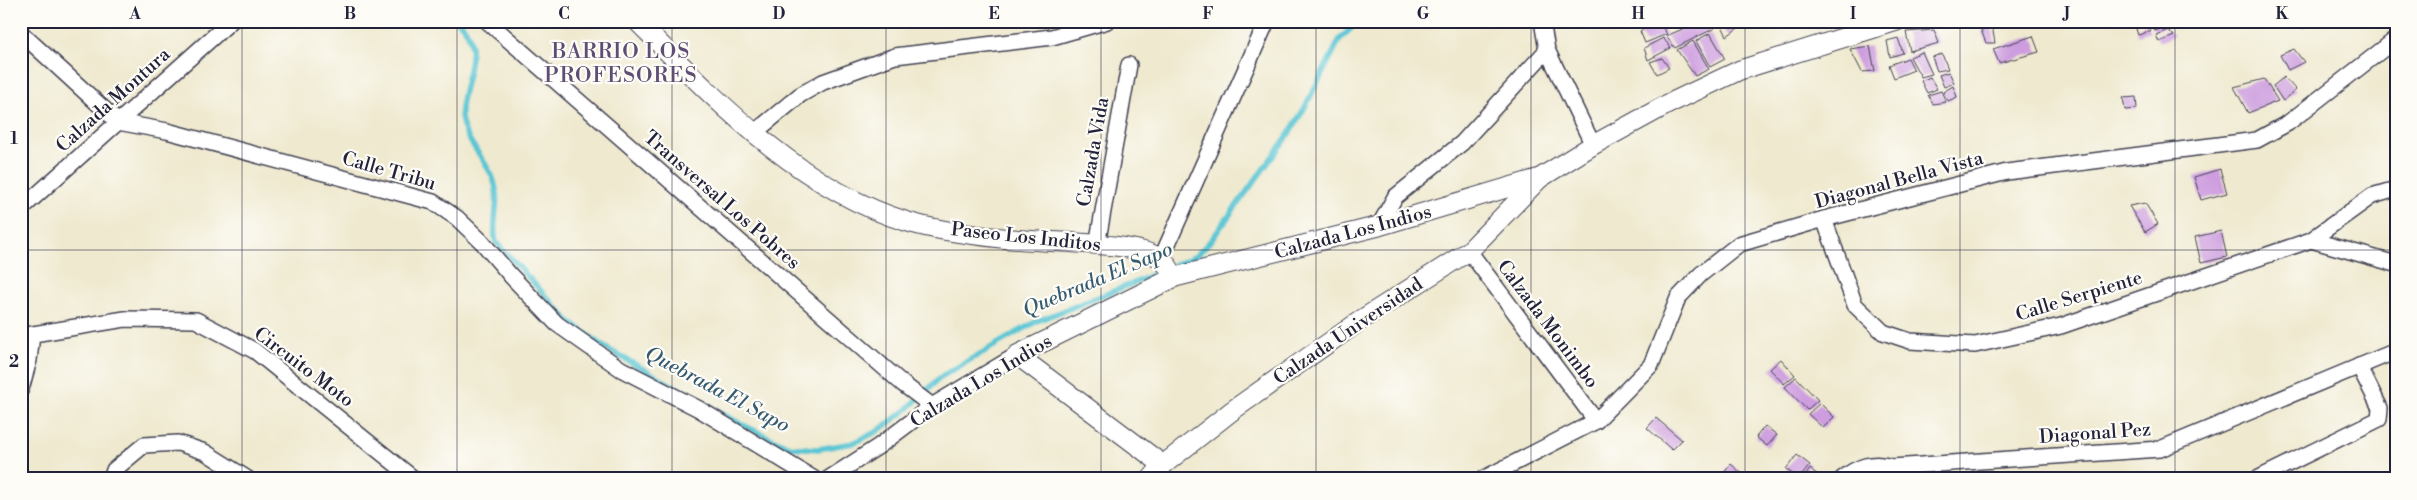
<svg xmlns="http://www.w3.org/2000/svg" width="2417" height="500" viewBox="0 0 2417 500" font-family="'Libre Bodoni',serif">
  <style>
    .lines { fill: none; stroke-linecap: round; stroke-linejoin: round }
    .stream { stroke: #5bc6d4; stroke-width: 5.5 }
    .building { fill: #cd9ddf }
    .minor-casing { stroke: #414051; stroke-width: 18 }
    .tertiary-casing { stroke: #414051; stroke-width: 21 }
    .minor { stroke: #fff; stroke-width: 15 }
    .tertiary { stroke: #fff; stroke-width: 19 }
    .grid { fill: none; stroke: #22223b; stroke-width: 1; stroke-opacity: 0.55 }
    .labels { text-anchor: middle; dominant-baseline: central; stroke-width: 4.5; stroke-linejoin: round; paint-order: stroke }
    .street-label { font-size: 19px; fill: #22223b; stroke: #fdfcf7 }
    .water-label { font-size: 20px; font-style: italic; fill: #365b71; stroke: #fdfcf7 }
    .quarter-label { font-size: 21px; letter-spacing: 1px; fill: #5e4d74; stroke: #fdfcf7 }
    .neatline { fill: none; stroke: #22223b; stroke-width: 2 }
    .grid-label { font-size: 16px; text-anchor: middle; font-weight: bold; fill: #22223b }
  </style>
  <rect width="100%" height="100%" fill="#fdfcf7"/>
  <filter id="ink" filterUnits="userSpaceOnUse"><feTurbulence type="fractalNoise" baseFrequency=".02" numOctaves="2"/><feDisplacementMap in="SourceGraphic" scale="10" xChannelSelector="R" yChannelSelector="G"/><feConvolveMatrix kernelMatrix="1 2 1 2 8 2 1 2 1" color-interpolation-filters="sRGB"/></filter>
  <filter id="wash" filterUnits="userSpaceOnUse"><feTurbulence type="fractalNoise" baseFrequency=".0096" numOctaves="4" result="noise"/><feDisplacementMap in="SourceGraphic" scale="20" xChannelSelector="R" yChannelSelector="G"/><feGaussianBlur stdDeviation="1.12" result="paint"/><feColorMatrix in="noise" values="0 0 0 0 0 0 0 0 0 0 0 0 0 0 0 0 0 1.4 0 .05"/><feComposite in="paint" operator="in"/></filter>
  <g filter="url(#wash)">
    <rect width="100%" height="100%" fill="#efe9cf"/>
    <g class="lines">
      <g class="stream">
        <path d="M458 21C485 43 463 81 461 109 459 138 485 155 494 181 501 201 491 222 496 242L568 320 604 347 739 423 789 447 818 449 853 443 876 432 905 411 942 376 1037 321 1134 283 1196 256 1212 239 1287 137 1304 109 1340 39 1359 21"/>
        <path d="M1471 21H1478"/>
      </g>
    </g>
    <g id="blocks">
      <g class="building">
        <path d="M1658 21 1667 34 1645 43 1640 31Z"/>
        <path d="M1673 21H1692L1676 28Z"/>
        <path d="M1702 21H1711L1715 28 1675 48 1666 36Z"/>
        <path d="M1733 21 1738 28 1727 36 1722 26Z"/>
        <path d="M1811 21H1831L1832 24 1814 29Z"/>
        <path d="M2162 21H2166L2168 26 2155 31 2152 25Z"/>
        <path d="M2298 21H2317L2302 28Z"/>
        <path d="M2146 23 2151 31 2138 35 2136 29Z"/>
        <path d="M1992 26 1995 43H1986L1981 30Z"/>
        <path d="M1934 30 1939 43 1910 51 1906 32Z"/>
        <path d="M2168 30 2174 36 2159 42 2156 35Z"/>
        <path d="M1710 33 1725 59 1710 67 1696 41Z"/>
        <path d="M2033 36 2039 52 1999 63 1993 49Z"/>
        <path d="M1663 38 1671 48 1648 60 1644 48Z"/>
        <path d="M1898 38 1903 53 1890 57 1887 41Z"/>
        <path d="M1693 41 1709 69 1695 76 1677 50Z"/>
        <path d="M1870 46 1875 71 1862 72 1850 49Z"/>
        <path d="M2294 49 2304 62 2288 70 2280 55Z"/>
        <path d="M1922 52 1932 74 1921 77 1910 57Z"/>
        <path d="M1942 54 1948 69 1937 71 1932 57Z"/>
        <path d="M1662 58 1669 68 1657 74 1650 62Z"/>
        <path d="M1908 58 1914 70 1894 78 1889 65Z"/>
        <path d="M1949 72 1954 83 1944 87 1939 75Z"/>
        <path d="M1930 77 1937 89 1927 93 1921 81Z"/>
        <path d="M2284 77 2296 90 2283 101 2273 86Z"/>
        <path d="M2264 79 2278 101 2248 113 2234 87Z"/>
        <path d="M1953 86 1957 97 1948 101 1943 92Z"/>
        <path d="M1941 91 1946 102 1933 104 1928 95Z"/>
        <path d="M2136 97 2137 109 2125 110 2123 98Z"/>
        <path d="M2220 169 2227 193 2201 200 2194 177Z"/>
        <path d="M2145 203 2158 224 2145 232 2129 206Z"/>
        <path d="M2221 231 2227 257 2201 263 2195 237Z"/>
        <path d="M1781 359 1795 375 1784 384 1770 369Z"/>
        <path d="M1796 377 1818 400 1807 410 1785 387Z"/>
        <path d="M1820 403 1834 417 1823 428 1808 414Z"/>
        <path d="M1656 418 1682 440 1672 450 1647 428Z"/>
        <path d="M1765 426 1777 435 1767 446 1756 437Z"/>
        <path d="M1797 455 1810 465 1799 479 1786 469Z"/>
        <path d="M1731 464 1741 473 1736 479H1719Z"/>
        <path d="M1810 469 1821 477 1820 479H1803Z"/>
      </g>
    </g>
  </g>
  <g filter="url(#ink)">
    <use href="#blocks" fill-opacity="0" stroke="#414051" stroke-width="1"/>
    <g class="lines">
      <g class="minor-casing">
        <g id="minor">
          <path d="M487 21 903 384 932 406"/>
          <path d="M1542 21 1547 50 1593 145"/>
          <path d="M21 33 118 122 167 131 433 202 457 218 482 242 511 276 557 324 621 369 699 409 814 479"/>
          <path d="M754 133 800 95 823 82 895 56 1052 37 1107 21"/>
          <path d="M21 209 231 21"/>
          <path d="M1824 219 1855 305 1883 332 1910 341 1975 345 2061 326 2311 240 2372 196 2396 189"/>
          <path d="M1379 226 1395 197 1462 143 1547 50"/>
          <path d="M2311 240 2396 264"/>
          <path d="M1097 245 1129 65"/>
          <path d="M1469 251 1596 421"/>
          <path d="M1161 259 1267 21"/>
          <path d="M21 336 125 319 196 320 255 351 414 479"/>
          <path d="M21 389 29 360 32 335"/>
          <path d="M111 479 114 470 144 445 178 443 205 452 248 479"/>
          <path d="M828 479 879 446 932 406 1017 355"/>
          <path d="M1483 479 1596 421 1651 365 1678 298 1701 274 1739 244 1824 219 2007 172 2257 140 2288 123 2396 39"/>
          <path d="M1842 479C1858 466 1873 461 1892 467L2160 449 2396 351"/>
          <path d="M2257 479 2379 419 2380 408 2359 366"/>
        </g>
      </g>
      <g class="tertiary-casing">
        <g id="tertiary">
          <path d="M637 21C715 99 799 189 908 222 934 230 973 235 1001 238 1036 243 1136 240 1161 259 1167 263 1171 272 1175 277"/>
          <path d="M1163 465 1017 355 1175 277 1379 226 1540 178 1593 145 1668 104 1740 70 1897 21"/>
          <path d="M1151 479 1163 465 1233 410 1364 318 1469 251 1538 180"/>
        </g>
      </g>
      <use href="#minor" class="minor"/>
      <use href="#tertiary" class="tertiary"/>
    </g>
  </g>
  <path class="grid" d="M242 21V479M457 21V479M672 21V479M886 21V479M1101 21V479M1316 21V479M1531 21V479M1745 21V479M1960 21V479M2175 21V479M21 250H2396"/>
  <g class="labels">
    <g class="street-label">
      <text transform="translate(113 100) rotate(-42)">Calzada Montura</text>
      <text transform="translate(1093 152) rotate(-80)">Calzada Vida</text>
      <text transform="translate(389 171) rotate(16)">Calle Tribu</text>
      <text transform="translate(1899 180) rotate(-15)">Diagonal Bella Vista</text>
      <text transform="translate(722 200) rotate(41)">Transversal Los Pobres</text>
      <text transform="translate(1353 232) rotate(-15)">Calzada Los Indios</text>
      <text transform="translate(1026 237) rotate(6)">Paseo Los Inditos</text>
      <text transform="translate(2079 296) rotate(-17)">Calle Serpiente</text>
      <text transform="translate(1548 324) rotate(53)">Calzada Monimbo</text>
      <text transform="translate(1348 331) rotate(-34)">Calzada Universidad</text>
      <text transform="translate(304 367) rotate(37)">Circuito Moto</text>
      <text transform="translate(981 381) rotate(-31)">Calzada Los Indios</text>
      <text transform="translate(2095 433) rotate(-4)">Diagonal Pez</text>
    </g>
    <g class="water-label">
      <text transform="translate(1098 280) rotate(-23)">Quebrada El Sapo</text>
      <text transform="translate(717 390) rotate(28)">Quebrada El Sapo</text>
    </g>
    <g class="quarter-label">
      <text x="621" y="52">BARRIO LOS<tspan x="621" dy="24">PROFESORES</tspan></text>
    </g>
  </g>
  <rect width="2417" height="500" fill="none" stroke="#fdfcf7" stroke-width="55"/>
  <rect x="28" y="28" width="2362" height="444" class="neatline"/>
  <g class="grid-label">
    <text x="135" y="19">A</text>
    <text x="350" y="19">B</text>
    <text x="564" y="19">C</text>
    <text x="779" y="19">D</text>
    <text x="994" y="19">E</text>
    <text x="1208" y="19">F</text>
    <text x="1423" y="19">G</text>
    <text x="1638" y="19">H</text>
    <text x="1853" y="19">I</text>
    <text x="2067" y="19">J</text>
    <text x="2282" y="19">K</text>
    <text x="14" y="144">1</text>
    <text x="14" y="367">2</text>
  </g>
</svg>
